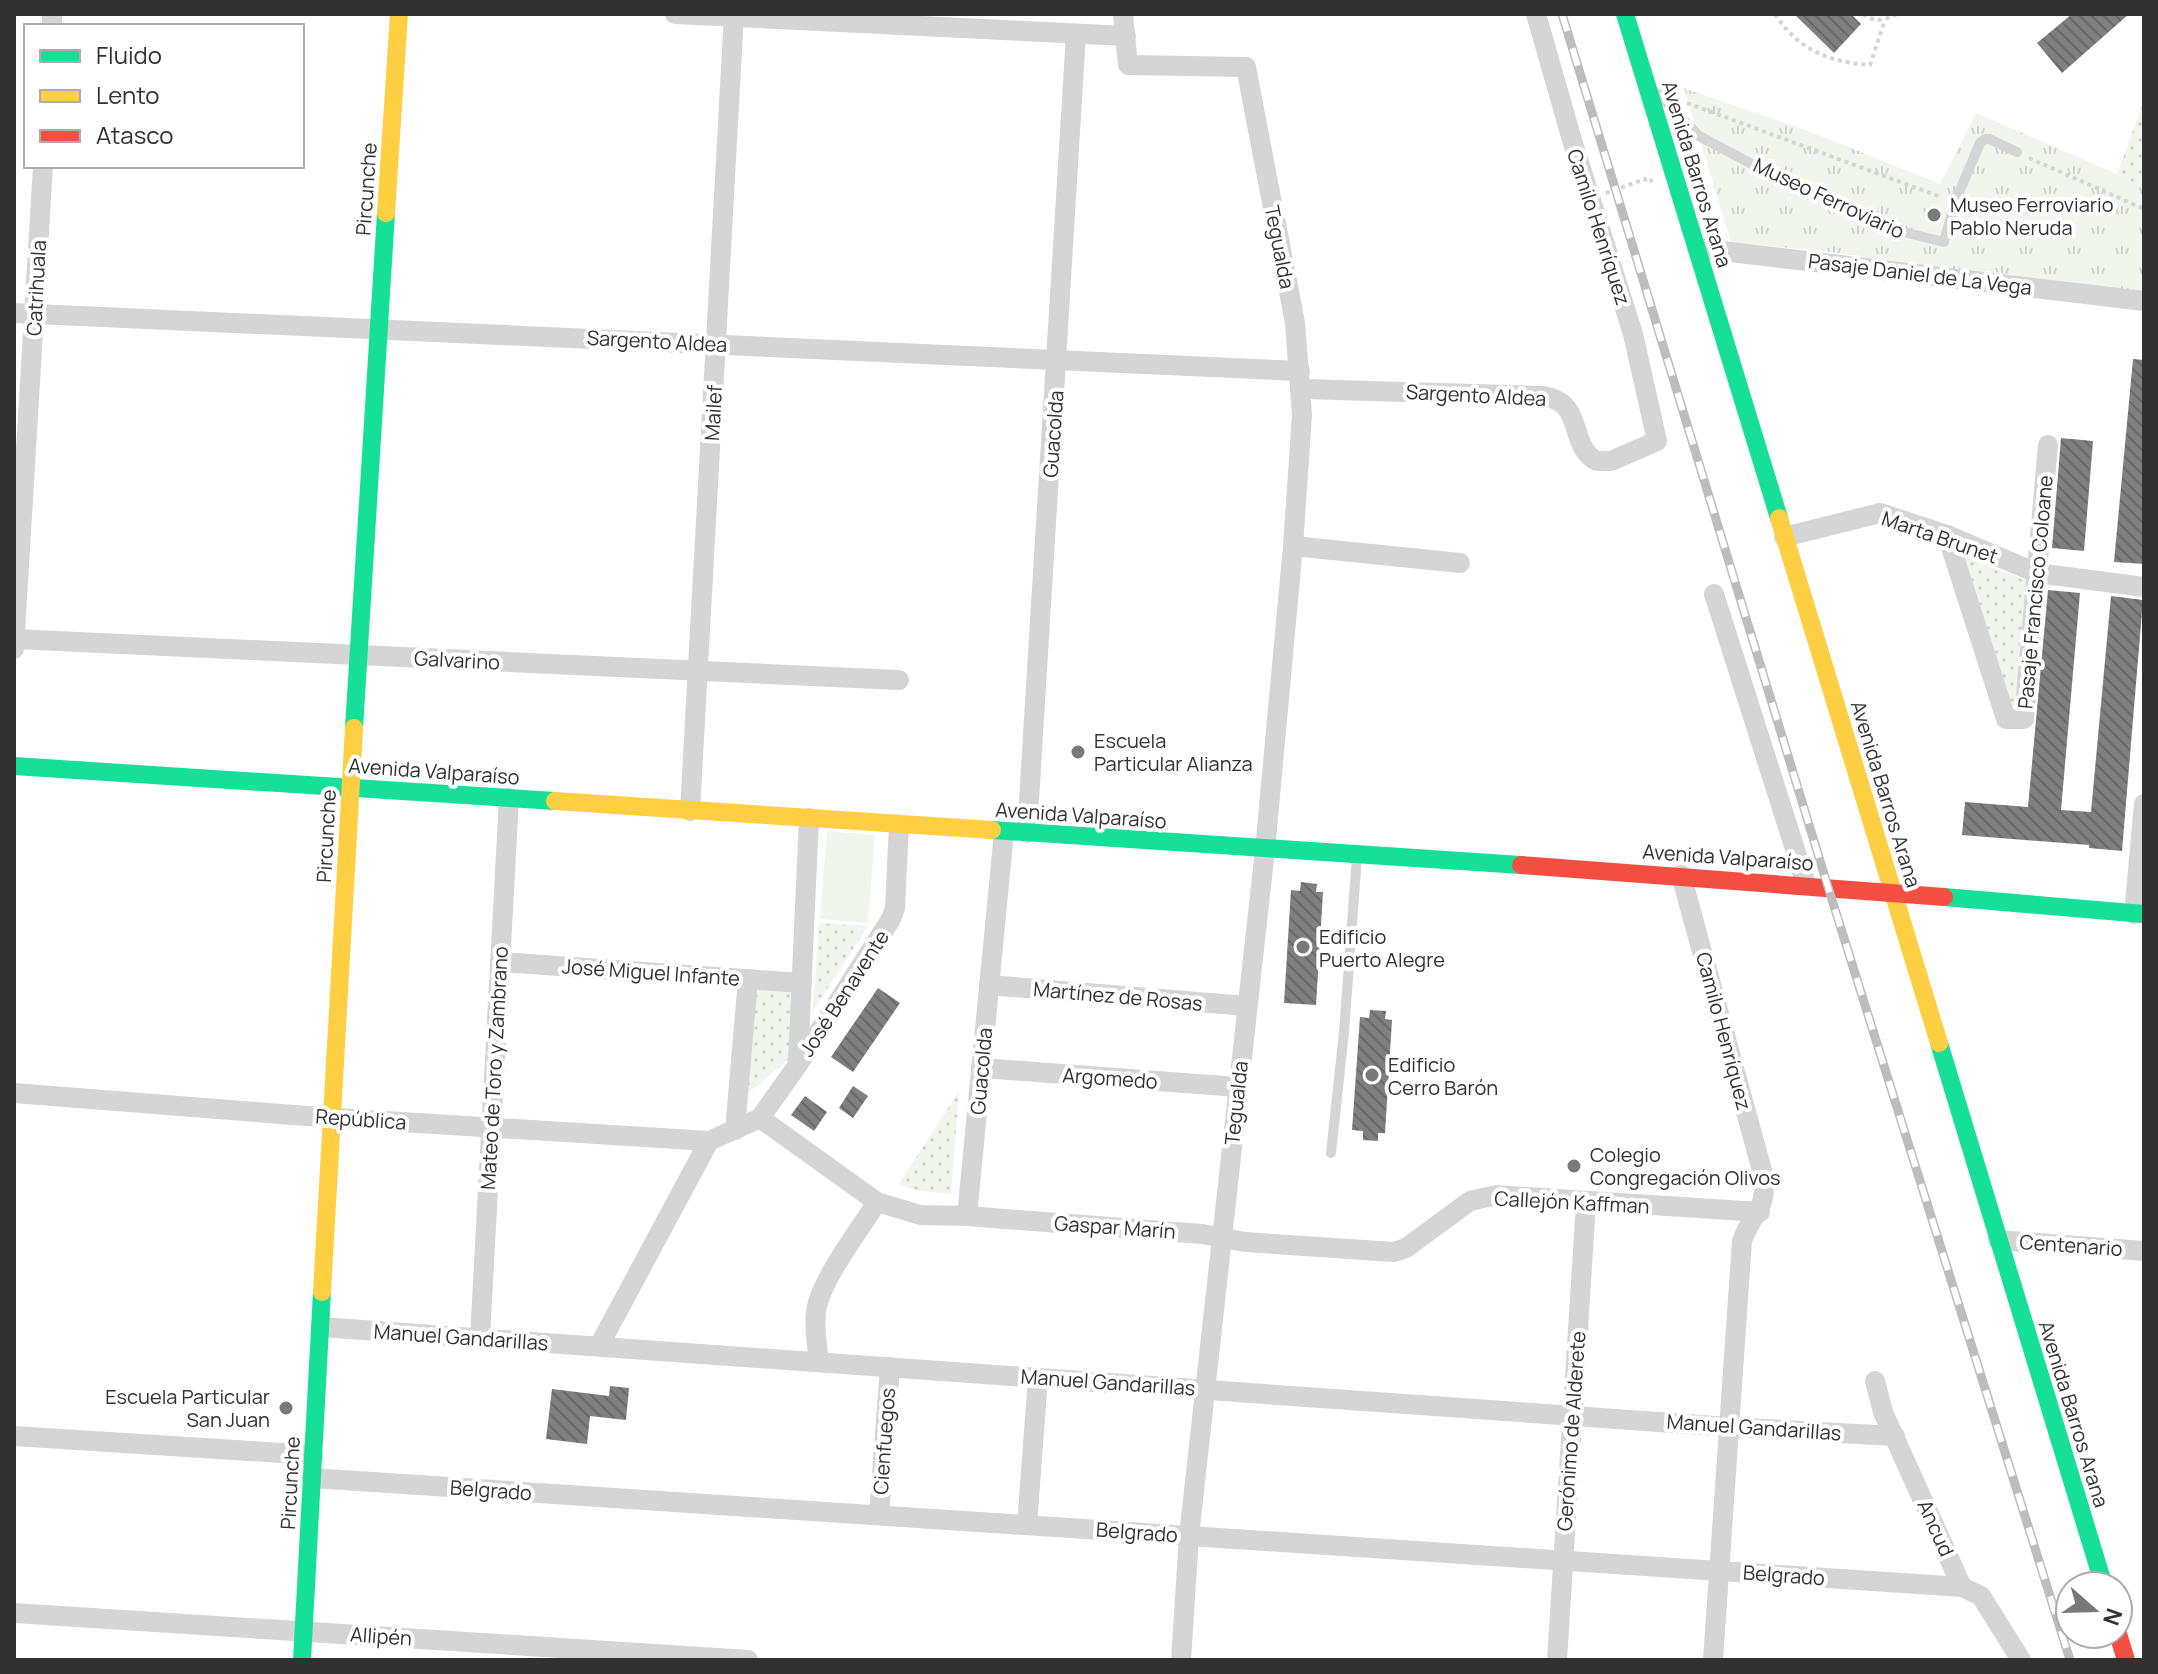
<svg xmlns="http://www.w3.org/2000/svg" width="2158" height="1674" viewBox="0 0 2158 1674" font-family="Manrope,sans-serif">
  <style>
    .grass { fill: url(#grass-dots) }
    .park { fill: url(#park-tufts) }
    .pitch { fill: #f1f6ed }
    .building { fill: url(#building-back-hatch) }
    .lines { fill: none; stroke-linecap: round; stroke-linejoin: round }
    .path { stroke: #d5d5d5; stroke-width: 4; stroke-dasharray: 4 4; stroke-linecap: butt }
    .lane { stroke: #d5d5d5; stroke-width: 10 }
    .street { stroke: #d5d5d5; stroke-width: 20 }
    .fast { stroke: #16e098; stroke-width: 18 }
    .slow { stroke: #ffcf43; stroke-width: 18 }
    .jam { stroke: #f24e42; stroke-width: 18 }
    .rail-casing { stroke: #bdbdbd; stroke-width: 9 }
    .rail { stroke: #fff; stroke-width: 6; stroke-dasharray: 18; stroke-linecap: butt }
    .poi-dot { fill: #797979; stroke: #fff; stroke-width: 3 }
    .labels { text-anchor: middle; dominant-baseline: central; stroke-width: 8; stroke-linejoin: round; paint-order: stroke }
    .street-label { font-size: 20px; fill: #313131; stroke: #fff }
    .poi-label { font-size: 20px; fill: #313131; stroke: #fff; text-anchor: start }
  </style>
  <defs>
    <pattern id="grass-dots" width="8" height="8" patternUnits="userSpaceOnUse" patternTransform="scale(2)"><rect width="8" height="8" fill="#f1f6ed"/><path d="M2 2h.1M6 6h.1" fill="none" stroke="#cfd3cc" stroke-width="1.8" stroke-linecap="round"/></pattern>
    <pattern id="park-tufts" width="24" height="20" patternUnits="userSpaceOnUse" patternTransform="scale(2)"><rect width="24" height="20" fill="#f1f6ed"/><path d="M3 7l-1-3M5 7V3M7 7l1-3M15 17l-1-3M17 17v-4M19 17l1-3" fill="none" stroke="#cfd3cc"/></pattern>
    <pattern id="building-back-hatch" width="6" height="6" patternUnits="userSpaceOnUse" patternTransform="scale(2)"><rect width="6" height="6" fill="#808080"/><path d="M-1 5l2 2M0 0l6 6M5-1l2 2" fill="none" stroke="#696969"/></pattern>
  </defs>
  <rect width="100%" height="100%" fill="#fff"/>
  <g class="grass">
    <path d="M2144 100V189L2117 174Z"/>
    <path d="M1960 555 2028 581 2017 705 2014 708 2008 706Z"/>
    <path d="M819 923 868 926 813 1011Z"/>
    <path d="M755 977 795 980 789 1059 746 1095Z"/>
    <path d="M959 1091 951 1194 918 1191 899 1184Z"/>
  </g>
  <path class="park" d="M1684 88 1811 132 1940 184 1976 113 2117 174 2144 189V299L1952 274 1838 253 1731 242Z"/>
  <path class="pitch" d="M827 831 875 835 868 923 820 919Z"/>
  <g class="building">
    <path d="M1794 14H1851L1861 24 1834 53Z"/>
    <path d="M2072 14H2129L2062 73 2037 43Z"/>
    <path d="M2133 359 2144 360V564L2114 562Z"/>
    <path d="M2061 438 2093 441 2084 551 2052 548Z"/>
    <path d="M2048 590 2080 593 2061 810 2091 812 2111 596 2143 600 2122 851 2089 848V845L1962 835 1965 802 2028 807Z"/>
    <path d="M1301 882 1317 884 1316 892H1323L1316 1005 1284 1003 1291 890 1300 891Z"/>
    <path d="M878 988 900 1003 853 1072 831 1057Z"/>
    <path d="M1370 1010 1386 1011 1385 1019 1392 1020 1385 1133H1378V1141L1363 1140V1131L1352 1130 1360 1017 1369 1018Z"/>
    <path d="M853 1086 868 1096 853 1118 839 1108Z"/>
    <path d="M805 1096 827 1112 814 1131 791 1115Z"/>
    <path d="M610 1386 629 1388 626 1420 590 1416 587 1444 546 1439 552 1389 609 1396Z"/>
  </g>
  <g class="lines">
    <g class="path">
      <path d="M1775 14C1798 50 1829 62 1870 65L1885 20"/>
      <path d="M1863 14C1875 23 1884 20 1897 14"/>
      <path d="M2003 14 2004 15"/>
      <path d="M1687 103 1941 197"/>
      <path d="M2029 158 2144 209"/>
      <path d="M1606 193 1645 179 1646 182 1653 180"/>
    </g>
    <g class="lane">
      <path d="M1657 93 1699 136 1769 173 1883 227 1944 242 1955 202 1980 143 1985 139H1989L2017 152"/>
      <path d="M1331 1153 1344 1032 1357 856"/>
    </g>
    <g class="street">
      <path d="M675 14 1126 36"/>
      <path d="M1123 14 1128 65 1246 67 1295 323 1302 415 1293 546 1265 850 1189 1536 1181 1660"/>
      <path d="M52 26V14"/>
      <path d="M1697 248 2144 301"/>
      <path d="M14 313 1300 371"/>
      <path d="M1302 389 1543 396C1586 402 1567 446 1597 461H1611L1657 441 1633 334 1572 140 1536 14"/>
      <path d="M1947 535 2006 719H2024L2048 445"/>
      <path d="M1784 537 1880 513 1947 535 2037 573 2144 587"/>
      <path d="M1293 546 1460 563"/>
      <path d="M1714 594 1806 884"/>
      <path d="M14 639 899 680"/>
      <path d="M14 649 43 166"/>
      <path d="M690 811 734 14"/>
      <path d="M1027 833 1076 34"/>
      <path d="M1681 875 1763 1174C1768 1211 1753 1210 1742 1241L1713 1660"/>
      <path d="M2134 914 2144 804"/>
      <path d="M500 962 802 983"/>
      <path d="M989 985 1247 1006"/>
      <path d="M798 1062 809 818"/>
      <path d="M981 1068 1238 1087"/>
      <path d="M14 1093 306 1116 709 1141"/>
      <path d="M760 1118 877 1202 920 1215 967 1216 1202 1234 1245 1242 1394 1252 1406 1248 1470 1201 1496 1195 1760 1212"/>
      <path d="M735 1130 748 979"/>
      <path d="M967 1216 1004 832"/>
      <path d="M1998 1240 2144 1251"/>
      <path d="M321 1327 1729 1427 1895 1436"/>
      <path d="M480 1338 509 798"/>
      <path d="M599 1346 709 1141 760 1118 797 1066 891 919 895 908 899 825"/>
      <path d="M819 1362C817 1345 814 1329 816 1312 819 1282 861 1228 877 1202"/>
      <path d="M1875 1381 1883 1412 1962 1587"/>
      <path d="M14 1436 313 1455"/>
      <path d="M312 1478 1962 1587 1981 1596 2021 1660"/>
      <path d="M879 1515 890 1367"/>
      <path d="M1027 1525 1038 1378"/>
      <path d="M14 1613 748 1660"/>
      <path d="M1557 1660 1586 1203"/>
    </g>
    <g class="fast">
      <path d="M1625 14 1779 518"/>
      <path d="M354 728 386 213"/>
      <path d="M14 766 555 801"/>
      <path d="M992 830 1521 865"/>
      <path d="M1944 897 2144 914"/>
      <path d="M1939 1043 2104 1586"/>
      <path d="M302 1660 322 1292"/>
    </g>
    <g class="slow">
      <path d="M386 213 399 14"/>
      <path d="M1779 518 1939 1043"/>
      <path d="M555 801 992 830"/>
      <path d="M322 1292 354 728"/>
    </g>
    <g class="jam">
      <path d="M1521 865 1944 897"/>
      <path d="M2118 1634 2126 1660"/>
    </g>
    <g class="rail-casing">
      <path id="rail" d="M1562 14 1828 887 2070 1660"/>
    </g>
    <use href="#rail" class="rail"/>
  </g>
  <g class="poi-dot">
    <circle cx="1934" cy="215" r="8"/>
    <circle cx="1078" cy="752" r="8"/>
    <circle cx="1303" cy="947" r="8"/>
    <circle cx="1372" cy="1075" r="8"/>
    <circle cx="1574" cy="1166" r="8"/>
    <circle cx="286" cy="1408" r="8"/>
  </g>
  <g class="labels">
    <g class="street-label">
      <text transform="translate(1697 174) rotate(73)">Avenida Barros Arana</text>
      <text transform="translate(366 189) rotate(-86)">Pircunche</text>
      <text transform="translate(1829 198) rotate(25)">Museo Ferroviario</text>
      <text transform="translate(1599 227) rotate(72)">Camilo Henríquez</text>
      <text transform="translate(1280 247) rotate(79)">Tegualda</text>
      <text transform="translate(1920 274) rotate(7)">Pasaje Daniel de La Vega</text>
      <text transform="translate(36 288) rotate(-87)">Catrihuala</text>
      <text transform="translate(657 341) rotate(3)">Sargento Aldea</text>
      <text transform="translate(1476 395) rotate(3)">Sargento Aldea</text>
      <text transform="translate(713 413) rotate(-87)">Mailef</text>
      <text transform="translate(1053 434) rotate(-86)">Guacolda</text>
      <text transform="translate(1940 537) rotate(19)">Marta Brunet</text>
      <text transform="translate(2035 592) rotate(-85)">Pasaje Francisco Coloane</text>
      <text transform="translate(457 660) rotate(3)">Galvarino</text>
      <text transform="translate(434 771) rotate(4)">Avenida Valparaíso</text>
      <text transform="translate(1886 794) rotate(73)">Avenida Barros Arana</text>
      <text transform="translate(1081 815) rotate(4)">Avenida Valparaíso</text>
      <text transform="translate(326 836) rotate(-87)">Pircunche</text>
      <text transform="translate(1728 857) rotate(4)">Avenida Valparaíso</text>
      <text transform="translate(651 972) rotate(4)">José Miguel Infante</text>
      <text transform="translate(844 993) rotate(-57)">José Benavente</text>
      <text transform="translate(1118 996) rotate(5)">Martínez de Rosas</text>
      <text transform="translate(1724 1031) rotate(75)">Camilo Henríquez</text>
      <text transform="translate(494 1068) rotate(-87)">Mateo de Toro y Zambrano</text>
      <text transform="translate(981 1071) rotate(-85)">Guacolda</text>
      <text transform="translate(1110 1078) rotate(4)">Argomedo</text>
      <text transform="translate(1236 1103) rotate(-84)">Tegualda</text>
      <text transform="translate(361 1119) rotate(4)">República</text>
      <text transform="translate(1572 1202) rotate(3)">Callejón Kaffman</text>
      <text transform="translate(1115 1227) rotate(4)">Gaspar Marín</text>
      <text transform="translate(2071 1245) rotate(4)">Centenario</text>
      <text transform="translate(461 1337) rotate(4)">Manuel Gandarillas</text>
      <text transform="translate(1108 1382) rotate(4)">Manuel Gandarillas</text>
      <text transform="translate(2074 1414) rotate(73)">Avenida Barros Arana</text>
      <text transform="translate(1754 1427) rotate(4)">Manuel Gandarillas</text>
      <text transform="translate(1571 1431) rotate(-86)">Gerónimo de Alderete</text>
      <text transform="translate(884 1441) rotate(-86)">Cienfuegos</text>
      <text transform="translate(290 1483) rotate(-87)">Pircunche</text>
      <text transform="translate(491 1490) rotate(4)">Belgrado</text>
      <text transform="translate(1936 1528) rotate(66)">Ancud</text>
      <text transform="translate(1137 1532) rotate(4)">Belgrado</text>
      <text transform="translate(1784 1575) rotate(4)">Belgrado</text>
      <text transform="translate(381 1636) rotate(4)">Allipén</text>
    </g>
    <g class="poi-label">
      <text x="1950" y="204">Museo Ferroviario<tspan x="1950" dy="23">Pablo Neruda</tspan></text>
      <text x="1094" y="740">Escuela<tspan x="1094" dy="23">Particular Alianza</tspan></text>
      <text x="1319" y="936">Edificio<tspan x="1319" dy="23">Puerto Alegre</tspan></text>
      <text x="1388" y="1064">Edificio<tspan x="1388" dy="23">Cerro Barón</tspan></text>
      <text x="1590" y="1154">Colegio<tspan x="1590" dy="23">Congregación Olivos</tspan></text>
      <text x="270" y="1396" text-anchor="end">Escuela Particular<tspan x="270" dy="23">San Juan</tspan></text>
    </g>
  </g>
  <rect width="2158" height="1674" fill="none" stroke="#313131" stroke-width="32"/>
  <rect x="24" y="24" width="280" height="144" fill="#ffffff" stroke="#adadad" stroke-width="2"/>
  <rect x="40" y="50" width="40" height="12" fill="#16e098" stroke="#adadad" stroke-width="2"/>
  <text x="96" y="64" font-size="24" fill="#313131">Fluido</text>
  <rect x="40" y="90" width="40" height="12" fill="#ffcf43" stroke="#adadad" stroke-width="2"/>
  <text x="96" y="104" font-size="24" fill="#313131">Lento</text>
  <rect x="40" y="130" width="40" height="12" fill="#f24e42" stroke="#adadad" stroke-width="2"/>
  <text x="96" y="144" font-size="24" fill="#313131">Atasco</text>
  <g transform="translate(2094 1610) rotate(110)"><circle r="38" fill="#ffffff" stroke="#adadad" stroke-width="2"/>
  <path d="M0-6L14 30L0 20L-14 30Z" fill="#797979"/>
  <text y="-12" font-size="22" font-weight="bold" text-anchor="middle" fill="#313131">N</text>
  </g>
</svg>
